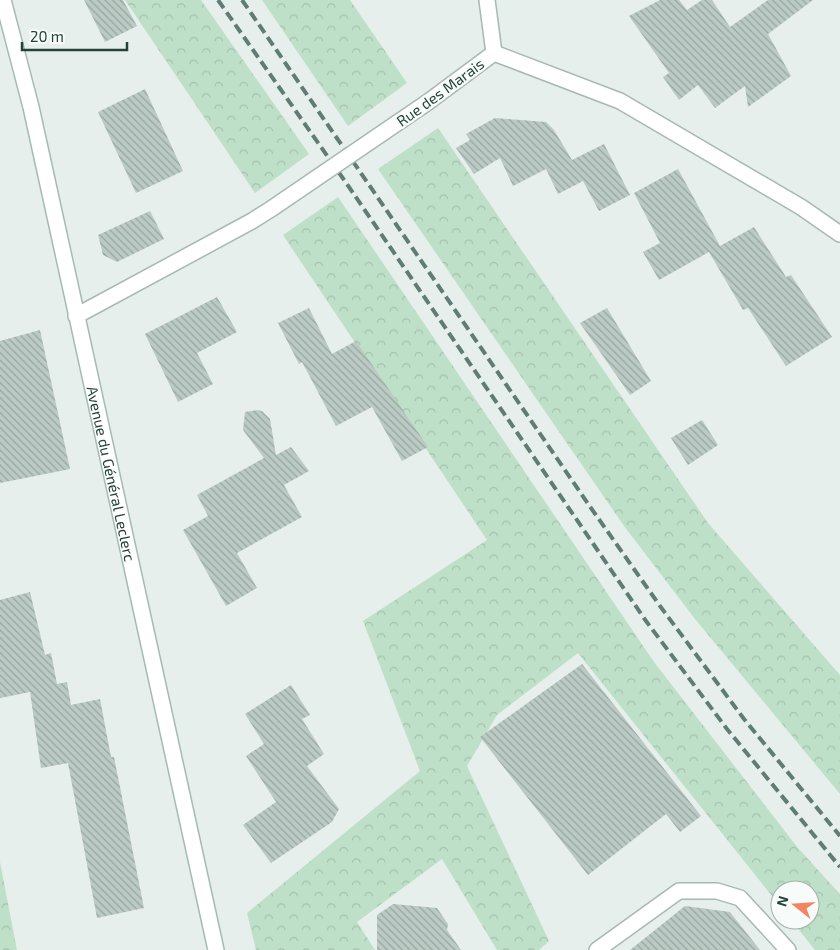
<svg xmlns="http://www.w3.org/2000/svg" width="840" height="950" viewBox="0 0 840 950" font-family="'Exo 2',sans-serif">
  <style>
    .forest { fill: url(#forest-crowns) }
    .building { fill: url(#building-back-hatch) }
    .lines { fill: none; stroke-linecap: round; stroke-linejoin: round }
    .lane-casing { stroke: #a8b8b2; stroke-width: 18 }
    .street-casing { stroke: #a8b8b2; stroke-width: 18 }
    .secondary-casing { stroke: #a4bbb3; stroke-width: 18 }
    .lane { stroke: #fff; stroke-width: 15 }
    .street { stroke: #fff; stroke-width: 15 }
    .secondary { stroke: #fff; stroke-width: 15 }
    .rail { stroke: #5f7d75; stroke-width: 4; stroke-dasharray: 10 5; stroke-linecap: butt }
    .street-bridge-casing { stroke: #a8b8b2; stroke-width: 18; stroke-linecap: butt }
    .street-bridge { stroke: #fff; stroke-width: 15 }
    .labels { text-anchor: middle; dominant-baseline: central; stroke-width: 4.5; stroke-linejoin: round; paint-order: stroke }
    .street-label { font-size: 15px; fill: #24423a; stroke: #f7fbf9 }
  </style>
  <defs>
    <pattern id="forest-crowns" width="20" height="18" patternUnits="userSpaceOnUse" patternTransform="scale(1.25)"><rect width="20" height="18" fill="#bfe0c8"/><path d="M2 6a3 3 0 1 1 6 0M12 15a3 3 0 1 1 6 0" fill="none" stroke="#a4c1ad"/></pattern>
    <pattern id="building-back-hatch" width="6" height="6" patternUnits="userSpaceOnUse" patternTransform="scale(1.25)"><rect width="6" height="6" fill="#bbcac4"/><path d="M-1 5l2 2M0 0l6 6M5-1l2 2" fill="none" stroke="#98a6a0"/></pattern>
  </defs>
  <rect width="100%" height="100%" fill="#e6efeb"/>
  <g class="forest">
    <path d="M125 0H201L309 154 255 193Z"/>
    <path d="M262 0H350L407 83 348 126Z"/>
    <path d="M438 128 708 523 840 675V794L695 619 624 526 378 169Z"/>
    <path d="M338 197 654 662 798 848 840 894V950H815L791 920H810V890H780V906L578 653 497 715 467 766 549 941 539 950H497L442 859 357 922 375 950H256L247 913 420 771 363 621 487 540 283 235Z"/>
    <path d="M0 862 17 950H0Z"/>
  </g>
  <g class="building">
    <path d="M84 0H123L137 26 105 42Z"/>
    <path d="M660 0H679L687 10 702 0H712L730 27 768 0H813L768 34 791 76 748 107 745 86 715 108 698 85 679 100 663 77 669 73 629 16Z"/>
    <path d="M145 89 183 171 136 193 98 112Z"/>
    <path d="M495 118 546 122 554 130 572 160 604 144 630 195 599 211 583 181 558 194 546 169 513 186 500 158 474 174 456 148 470 140 466 134Z"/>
    <path d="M678 169 720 246 754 227 786 277 791 275 832 337 786 366 748 308 743 310 709 252 659 280 643 252 660 243 634 193Z"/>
    <path d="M150 211 164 239 117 262 103 255 98 235Z"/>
    <path d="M217 297 237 332 197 353 213 384 178 402 145 334Z"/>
    <path d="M309 308 332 354 356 341 428 447 402 461 372 407 336 426 302 362 299 364 278 323Z"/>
    <path d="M607 308 651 381 630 395 580 323Z"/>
    <path d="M40 330 70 469 0 483V341Z"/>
    <path d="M257 410 262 411 270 419 276 455 291 447 309 471 284 485 302 517 237 553 257 588 226 606 183 530 208 516 197 495 264 458 243 430 245 412Z"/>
    <path d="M702 420 718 445 688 465 671 438Z"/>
    <path d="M30 592 45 655 51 653 57 684 67 682 71 705 100 699 111 757H114L144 908 97 918 68 763 41 768 30 692 0 698V600Z"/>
    <path d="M582 664 701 816 680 832 666 814 588 875 480 737Z"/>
    <path d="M291 685 310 715 302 719 324 754 307 766 339 809 332 822 271 863 243 825 276 802 246 756 264 744 245 714Z"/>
    <path d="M393 904 437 908 448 924 447 930 461 950H377V915Z"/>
    <path d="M685 906 730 912 760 950H630Z"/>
  </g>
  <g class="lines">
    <g class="lane-casing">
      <path id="lane" d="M597 950 679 891H717L740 898 788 950"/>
    </g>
    <g class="street-casing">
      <g id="street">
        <path d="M487 0 494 53"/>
        <path d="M494 53 620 101 801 207 840 234"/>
        <path d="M428 102 494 53"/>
        <path d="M76 316 252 221 271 209"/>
      </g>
    </g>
    <g class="secondary-casing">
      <g id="secondary">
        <path id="s1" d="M3 0 31 107 216 950"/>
      </g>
    </g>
    <use href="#lane" class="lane"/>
    <use href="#street" class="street"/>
    <use href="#secondary" class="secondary"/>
    <g class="rail">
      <path d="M218 0 349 187 646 621 727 729 840 867"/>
      <path d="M242 0 591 508 660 606 744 719 840 836"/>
    </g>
    <g class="street-bridge-casing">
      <path id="street-bridge" d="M271 209 428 102"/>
    </g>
    <use href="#street-bridge" class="street-bridge"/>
  </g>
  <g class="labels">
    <g class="street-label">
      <text transform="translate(440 92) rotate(-36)">Rue des Marais</text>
      <text stroke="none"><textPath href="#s1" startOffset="486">Avenue du Général Leclerc</textPath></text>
    </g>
  </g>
  <g transform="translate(795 905) rotate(287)"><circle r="24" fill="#f7fbf9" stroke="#a3b1ad"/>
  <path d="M0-4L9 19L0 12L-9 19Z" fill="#f4845f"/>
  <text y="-8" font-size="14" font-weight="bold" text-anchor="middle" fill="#24423a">N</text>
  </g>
  <path d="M22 42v8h105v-8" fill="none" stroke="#24423a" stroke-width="2.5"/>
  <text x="30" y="42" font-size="15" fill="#24423a" stroke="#f7fbf9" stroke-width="4" paint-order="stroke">20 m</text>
</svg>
